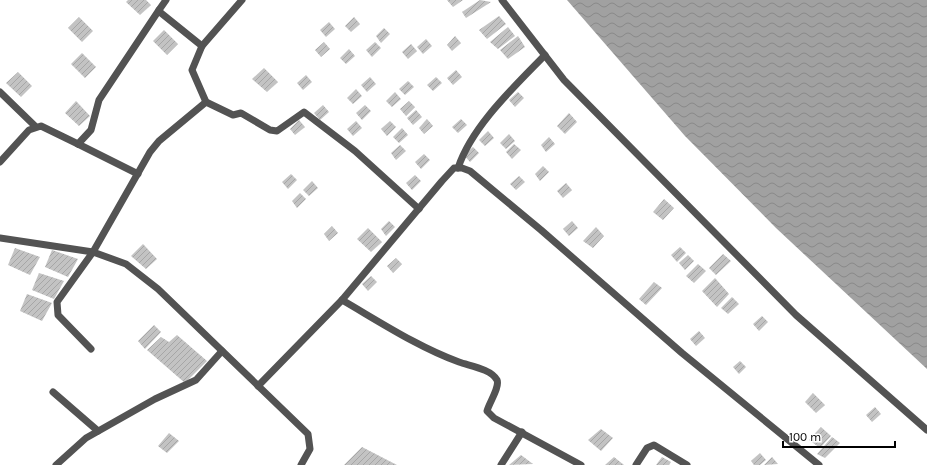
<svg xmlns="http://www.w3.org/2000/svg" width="927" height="465" viewBox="0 0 927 465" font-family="Karla,sans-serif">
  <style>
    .water { fill: url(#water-waves) }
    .building { fill: url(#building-hatch) }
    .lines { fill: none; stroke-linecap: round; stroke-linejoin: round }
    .minor { stroke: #535353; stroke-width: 7 }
  </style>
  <defs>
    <pattern id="water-waves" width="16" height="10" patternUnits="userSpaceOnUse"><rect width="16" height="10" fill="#a1a1a1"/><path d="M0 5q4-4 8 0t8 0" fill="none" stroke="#898989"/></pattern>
    <pattern id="building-hatch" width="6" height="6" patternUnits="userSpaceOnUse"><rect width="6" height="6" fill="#c3c3c3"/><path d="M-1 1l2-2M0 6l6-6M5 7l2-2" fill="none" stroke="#a6a6a6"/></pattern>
  </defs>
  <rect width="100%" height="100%" fill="#fff"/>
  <path class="water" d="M567 0H927V369L776 228 685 136Z"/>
  <g class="building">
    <path d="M128 0H146L151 5 140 15 126 2Z"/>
    <path d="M447 0H463L453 7Z"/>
    <path d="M480 0 491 2 466 18 462 12Z"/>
    <path d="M499 16 506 24 487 39 479 30Z"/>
    <path d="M79 17 93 31 82 42 68 28Z"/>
    <path d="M354 17 360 24 351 32 345 26Z"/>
    <path d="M329 22 335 29 326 37 320 30Z"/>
    <path d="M508 27 515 36 498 49 490 42Z"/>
    <path d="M384 28 390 34 381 43 376 36Z"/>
    <path d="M164 30 178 44 167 55 153 41Z"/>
    <path d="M455 36 461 43 452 51 447 45Z"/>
    <path d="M518 36 525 47 508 59 500 50Z"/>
    <path d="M426 39 432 46 423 54 417 47Z"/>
    <path d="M324 42 330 49 321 57 315 50Z"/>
    <path d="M375 42 381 48 372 57 366 50Z"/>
    <path d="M411 44 417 51 408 59 402 52Z"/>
    <path d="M349 49 355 56 346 64 340 58Z"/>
    <path d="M82 53 96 67 85 78 71 64Z"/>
    <path d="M264 68 278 82 267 92 252 79Z"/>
    <path d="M456 70 462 77 453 85 447 78Z"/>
    <path d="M18 72 32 86 21 97 6 83Z"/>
    <path d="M306 75 312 82 303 90 297 83Z"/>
    <path d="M370 77 376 84 367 92 361 85Z"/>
    <path d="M436 77 442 83 433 91 427 85Z"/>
    <path d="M408 81 414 87 405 95 399 89Z"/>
    <path d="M356 89 362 96 353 104 347 98Z"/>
    <path d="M395 92 401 99 392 107 386 101Z"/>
    <path d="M518 92 524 98 515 107 509 100Z"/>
    <path d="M76 101 90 116 79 126 65 113Z"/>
    <path d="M409 101 415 107 406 116 400 109Z"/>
    <path d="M323 105 329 112 320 120 314 113Z"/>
    <path d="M365 105 371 111 362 120 356 113Z"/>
    <path d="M416 110 422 117 413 125 407 118Z"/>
    <path d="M569 113 577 122 565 134 557 126Z"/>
    <path d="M427 119 433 126 424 134 419 128Z"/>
    <path d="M461 119 467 125 458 133 452 127Z"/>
    <path d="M299 120 305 127 295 135 290 129Z"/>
    <path d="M356 121 362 128 353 136 347 129Z"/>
    <path d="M390 121 396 127 387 136 381 129Z"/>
    <path d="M402 128 408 135 399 143 393 137Z"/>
    <path d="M488 131 494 138 485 146 479 140Z"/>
    <path d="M509 134 515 141 506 149 500 143Z"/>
    <path d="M549 137 555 144 546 152 541 145Z"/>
    <path d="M514 144 521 150 512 159 506 152Z"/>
    <path d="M400 145 406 151 396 160 391 153Z"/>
    <path d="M473 147 479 153 470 162 464 155Z"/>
    <path d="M424 154 430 160 421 169 415 162Z"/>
    <path d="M543 166 549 172 540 181 535 174Z"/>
    <path d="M291 174 297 180 288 189 282 182Z"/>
    <path d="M415 175 421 181 412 190 406 183Z"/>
    <path d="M519 176 525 182 516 190 510 184Z"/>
    <path d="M312 181 318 188 309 196 303 190Z"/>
    <path d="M566 183 572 190 563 198 557 191Z"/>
    <path d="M300 193 306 199 297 208 292 201Z"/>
    <path d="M664 199 674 208 663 220 653 212Z"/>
    <path d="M389 221 395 227 386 236 381 229Z"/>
    <path d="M572 221 578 228 569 236 563 229Z"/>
    <path d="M332 226 338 233 329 241 324 234Z"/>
    <path d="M596 227 604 236 593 248 583 241Z"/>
    <path d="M368 228 382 242 371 252 357 239Z"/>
    <path d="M143 244 157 259 146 269 131 256Z"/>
    <path d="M680 247 686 253 677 262 671 255Z"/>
    <path d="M15 248 40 257 30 275 8 265Z"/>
    <path d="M52 250 78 259 68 277 45 267Z"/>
    <path d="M723 254 731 261 716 275 709 268Z"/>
    <path d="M688 255 694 261 685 270 679 263Z"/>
    <path d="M396 258 402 264 393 273 387 266Z"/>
    <path d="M698 264 706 271 694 283 686 276Z"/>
    <path d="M39 273 64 281 54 299 32 290Z"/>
    <path d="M371 276 377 282 368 291 362 284Z"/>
    <path d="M715 278 729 294 717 307 702 291Z"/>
    <path d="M654 282 662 288 646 305 639 299Z"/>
    <path d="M27 294 52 303 42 321 20 311Z"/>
    <path d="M732 297 739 304 728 314 721 308Z"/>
    <path d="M762 316 768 322 759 331 753 324Z"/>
    <path d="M154 325 161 332 145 349 138 341Z"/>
    <path d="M699 331 705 338 696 346 690 339Z"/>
    <path d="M177 335 207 361 185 383 147 350 161 337 169 342Z"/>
    <path d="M740 361 746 367 739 374 733 367Z"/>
    <path d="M813 393 825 405 816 413 805 402Z"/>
    <path d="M875 407 881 414 872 422 866 415Z"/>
    <path d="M821 427 831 436 820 448 809 440Z"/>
    <path d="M601 429 613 438 601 451 588 440Z"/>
    <path d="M169 433 179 441 167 453 158 446Z"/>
    <path d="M832 437 840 443 825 458 817 454Z"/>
    <path d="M362 447 397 465H344Z"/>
    <path d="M760 453 766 460 760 465H754L751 461Z"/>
    <path d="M521 455 533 464 509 465Z"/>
    <path d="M614 457 624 465H605Z"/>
    <path d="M662 457 671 462 669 465H656Z"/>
    <path d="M772 457 778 464 764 465Z"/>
  </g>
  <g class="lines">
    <g class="minor">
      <path d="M166 0 159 10 161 13 202 46"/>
      <path d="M242 0 202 46 192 70 206 102 233 115 241 113 270 130 277 131 304 112 355 151 419 209"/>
      <path d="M502 0 564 80 796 315 927 430"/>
      <path d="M0 92 35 126"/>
      <path d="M78 144 138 174"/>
      <path d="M0 162 29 130 41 126 78 144 91 130 99 100 159 10"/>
      <path d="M458 168C472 126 514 87 545 55"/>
      <path d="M0 238 93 252 126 264 158 289 308 434 310 449 301 465"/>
      <path d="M342 300C380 322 418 347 459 362 470 366 491 369 497 380 500 387 489 403 487 411L494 418 581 465"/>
      <path d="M91 349 58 315 57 302 93 252 150 152 159 141 206 102"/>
      <path d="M258 386 342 300 442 181 454 168H462L470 171 541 230 682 353 819 465"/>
      <path d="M53 392 98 431"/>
      <path d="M56 465 86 438 155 399 196 380 222 351"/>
      <path d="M501 465 522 432"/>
      <path d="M636 465 647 448 654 445 687 465"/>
    </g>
  </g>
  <path d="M783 441v6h112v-6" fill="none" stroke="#000000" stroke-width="2"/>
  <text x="789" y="441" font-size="12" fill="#000000" stroke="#ffffff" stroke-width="3" paint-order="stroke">100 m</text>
</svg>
